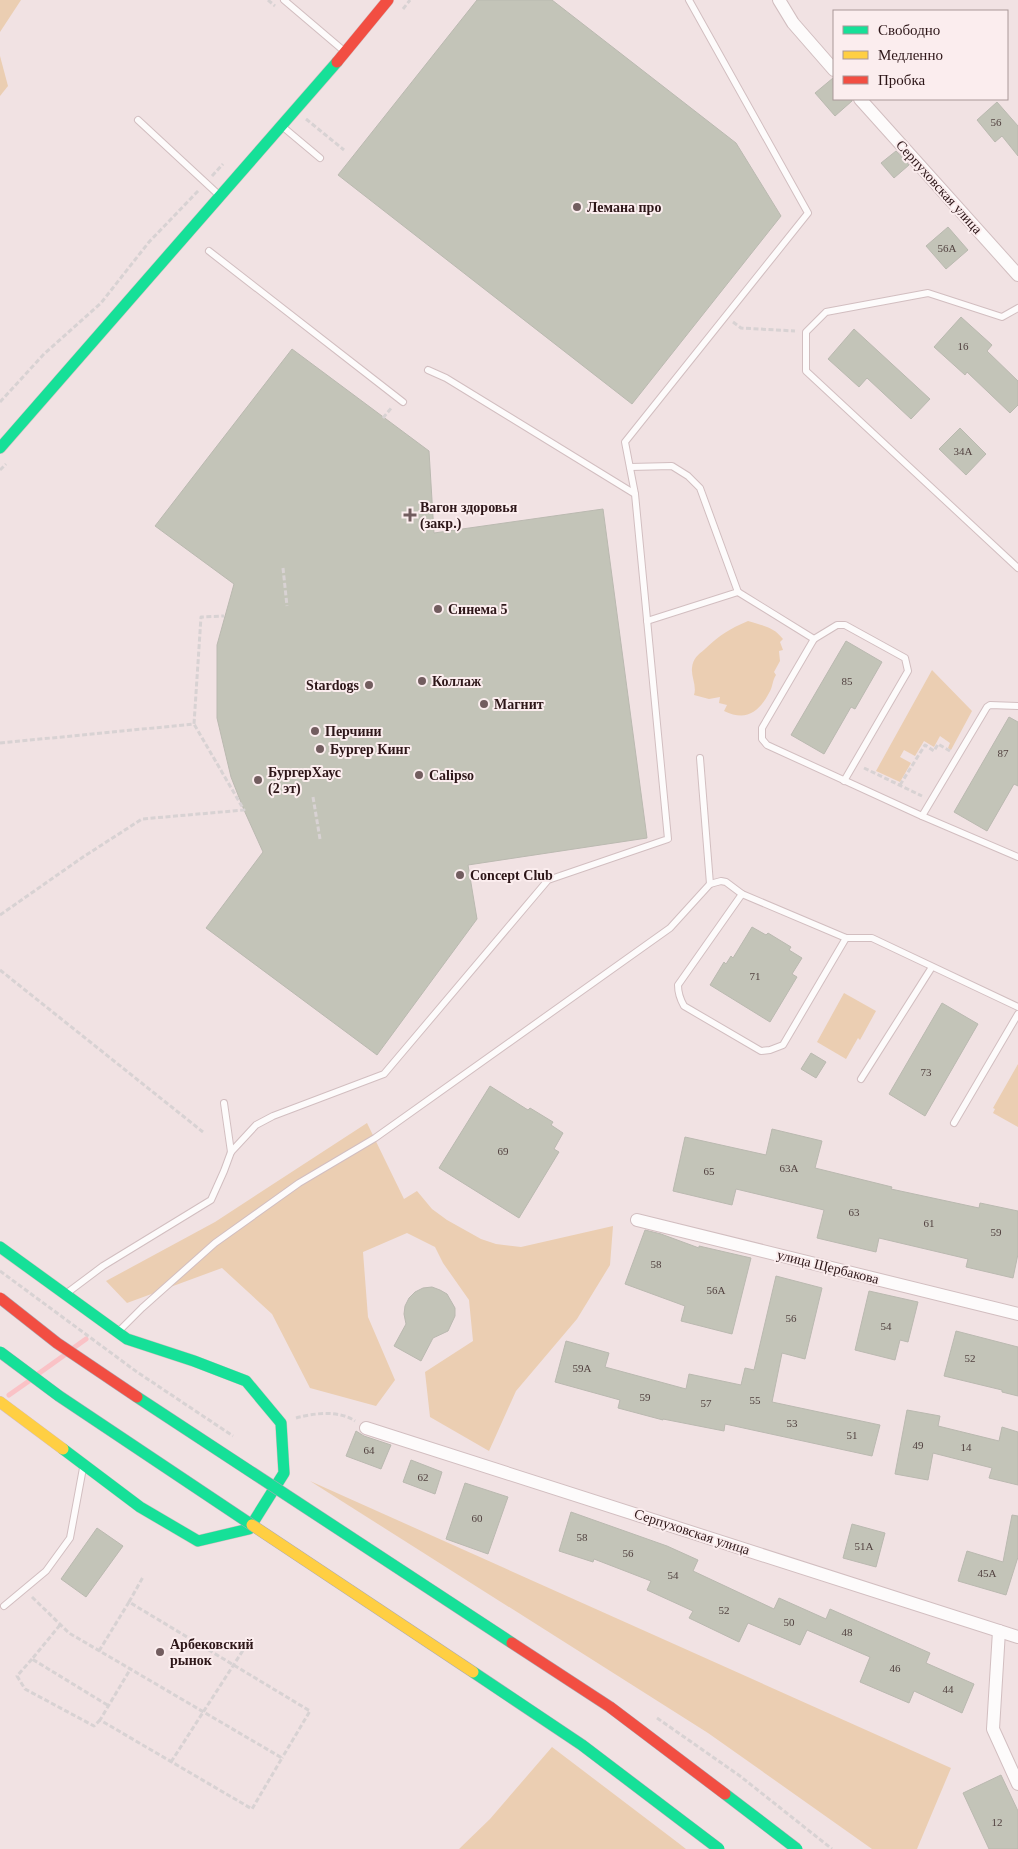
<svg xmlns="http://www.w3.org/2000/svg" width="1018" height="1849" viewBox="0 0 1018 1849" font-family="'Times New Roman',serif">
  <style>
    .green { fill: #ebceb2 }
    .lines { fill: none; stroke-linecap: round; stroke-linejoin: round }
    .stream { stroke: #fac2c6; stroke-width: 5 }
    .building { fill: #c3c4b8; stroke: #bab9b0 }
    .lane-casing { stroke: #d2bec0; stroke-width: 8 }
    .street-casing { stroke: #d2bec0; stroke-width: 14 }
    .fast-casing { stroke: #d2bec0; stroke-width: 12 }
    .slow-casing { stroke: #d2bec0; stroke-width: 12 }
    .jam-casing { stroke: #d2bec0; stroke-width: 12 }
    .path { stroke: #d8d2d3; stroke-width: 3; stroke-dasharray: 5 2.5; stroke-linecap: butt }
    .lane { stroke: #fdfbfb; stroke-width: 6 }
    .street { stroke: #fdfbfb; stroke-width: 12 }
    .fast { stroke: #16e098; stroke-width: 11 }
    .slow { stroke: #ffcf43; stroke-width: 11 }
    .jam { stroke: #f24e42; stroke-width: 11 }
    .fast-bridge-casing { stroke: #a8a8b3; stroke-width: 12; stroke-linecap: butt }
    .slow-bridge-casing { stroke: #a8a8b3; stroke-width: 12; stroke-linecap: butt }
    .jam-bridge-casing { stroke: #a8a8b3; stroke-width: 12; stroke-linecap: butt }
    .path-bridge { stroke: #d8d2d3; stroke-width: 3; stroke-dasharray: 5 2.5; stroke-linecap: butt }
    .fast-bridge { stroke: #16e098; stroke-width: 11 }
    .slow-bridge { stroke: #ffcf43; stroke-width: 11 }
    .jam-bridge { stroke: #f24e42; stroke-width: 11 }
    .poi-dot { fill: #725d5f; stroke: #fbedee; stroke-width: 2 }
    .labels { text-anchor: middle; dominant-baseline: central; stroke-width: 4; stroke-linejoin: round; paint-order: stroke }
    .number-label { font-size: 11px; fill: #524240 }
    .street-label { font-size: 14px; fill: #2d1618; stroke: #fbedee }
    .poi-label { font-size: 14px; font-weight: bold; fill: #2d1618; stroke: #fbedee; text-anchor: start }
  </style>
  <rect width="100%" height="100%" fill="#f1e2e3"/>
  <g class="green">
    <path d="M0 0H21L0 32Z"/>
    <path d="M0 56 8 86 0 96Z"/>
    <path d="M748 621C763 626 773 626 783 639L780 642 783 650 779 651 780 661 774 672 776 675C772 681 773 687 769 693 758 714 745 721 724 711L727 705 719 703 720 697 709 699 694 695C697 686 691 677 692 668 693 658 698 655 705 649 720 635 729 629 748 621Z"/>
    <path d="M932 670 972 711 951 750 948 748 950 743 940 736 934 747 924 741 915 756 904 750 900 757 911 763 900 782 876 771Z"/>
    <path d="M844 993 876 1011 860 1040 858 1038 846 1059 817 1042Z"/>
    <path d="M1018 1064V1127L993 1113 995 1109 993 1108Z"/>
    <path d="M367 1123 404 1199 417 1191 432 1209 447 1220 481 1239 496 1244 521 1247 613 1226 610 1265 577 1319 516 1391 489 1451 430 1417 425 1372 473 1341 469 1300 443 1263 435 1247 407 1233 363 1252 368 1317 395 1380 376 1406 310 1388 272 1314 222 1268 127 1303 106 1281 215 1222Z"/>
    <path d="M310 1481 951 1768 917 1849H872L708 1733Z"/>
    <path d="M552 1747 677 1842 686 1849H459L490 1819Z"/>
  </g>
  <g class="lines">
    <g class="stream">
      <path d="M72 1349 86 1339"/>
      <path d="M38 1374 66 1354"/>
      <path d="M9 1395 29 1381"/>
    </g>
  </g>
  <g class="building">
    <path d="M477 0H552L736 143 781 216 632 404 338 175Z"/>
    <path d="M833 78 834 99H852V101L835 116 815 93Z"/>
    <path d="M997 102 1018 126V156L1002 136 995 142 977 120Z"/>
    <path d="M896 151 909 165 894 178 881 163Z"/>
    <path d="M948 227 968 250 946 269 926 246Z"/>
    <path d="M961 317 992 345 987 351 1018 381V405L1010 413 967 372 965 375 934 347Z"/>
    <path d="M854 329 930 399 911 419 867 378 859 387 828 359Z"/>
    <path d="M292 349 429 451 434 533 603 509 647 838 468 865 477 919 377 1055 206 928 263 852 244 810 231 777 217 718V645L234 584 155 526Z"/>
    <path d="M960 428 986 454 966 475 939 449Z"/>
    <path d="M846 641 882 662 855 709 851 707 824 754 791 735Z"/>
    <path d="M1009 717 1018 722V786L1014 784 987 831 954 812Z"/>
    <path d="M752 927 766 935 768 933 791 947 789 950 802 958 792 974 797 977 770 1022 710 985 724 962 726 964 731 956 733 958Z"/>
    <path d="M942 1003 978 1024 925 1116 889 1094Z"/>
    <path d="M811 1053 826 1062 816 1078 801 1069Z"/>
    <path d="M490 1086 528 1110 530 1108 553 1122 551 1125 563 1133 554 1149 559 1152 519 1218 439 1168Z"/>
    <path d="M772 1129 822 1141 815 1168 892 1187 891 1189 979 1208 980 1203 1018 1211V1254L1013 1278 966 1267 968 1259 879 1238 876 1252 817 1238 824 1210 736 1189 732 1205 673 1191 685 1137 766 1155Z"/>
    <path d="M645 1230 661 1234 699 1248V1246L751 1258 732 1334 681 1321 685 1306 625 1284Z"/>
    <path d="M776 1276 822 1288 805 1359 782 1353 772 1402 880 1425 872 1456 725 1424 724 1431 663 1419V1420L618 1408 620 1400 555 1382 566 1341 609 1353 605 1367 686 1389 689 1374 741 1385 745 1368 754 1370Z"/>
    <path d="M432 1287 440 1290 447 1294 455 1308V1316L448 1331 433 1338 421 1361 394 1346 406 1324 404 1314 405 1306 409 1298 415 1292 423 1288Z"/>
    <path d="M869 1291 918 1302 908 1342 900 1340 895 1360 855 1350Z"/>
    <path d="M956 1331 1018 1347V1396L1002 1392V1390L944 1376Z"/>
    <path d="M907 1410 940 1416 938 1426 999 1441 1002 1427 1018 1432V1485L989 1478 992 1468 933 1453 928 1480 895 1474Z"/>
    <path d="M356 1431 364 1436 391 1445 381 1469 346 1456Z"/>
    <path d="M411 1460 442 1472 435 1494 403 1482Z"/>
    <path d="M465 1483 508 1497 488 1554 446 1539Z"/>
    <path d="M571 1512 667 1546 698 1560 693 1571 774 1609 779 1598 826 1619 830 1609 930 1653 926 1663 974 1684 962 1713 914 1691 909 1703 860 1682 870 1657 807 1630 800 1645 748 1623 739 1642 689 1618 693 1611 647 1590 651 1581 594 1559 593 1562 559 1551Z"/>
    <path d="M1012 1515 1018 1516V1557L1006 1595 958 1581 967 1551 1003 1562Z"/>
    <path d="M852 1524 885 1533 876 1567 843 1558Z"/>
    <path d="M97 1528 123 1546 86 1597 61 1579Z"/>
    <path d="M1001 1775 1018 1811V1849H989L963 1793Z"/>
  </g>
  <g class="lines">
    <g class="lane-casing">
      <g id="lane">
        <path d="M284 0 344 51"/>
        <path d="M138 120 220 196"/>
        <path d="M283 127 320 158"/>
        <path d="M209 251 403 402"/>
        <path d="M1018 308 1002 317 928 293 826 312 806 332V371L1018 568"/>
        <path d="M630 467 672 466 688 476 700 488 738 592 647 621"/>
        <path d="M635 494 625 442 808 213 689 0"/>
        <path d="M738 592 814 639 762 728V739L767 745 922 816 1018 857"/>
        <path d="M814 639 837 625H845L905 658 908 671 844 781"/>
        <path d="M700 758 710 884"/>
        <path d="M922 816 987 707 990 705 1018 706"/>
        <path d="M742 894 678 985C678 993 680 999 684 1006L761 1051 770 1050 783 1045 846 938"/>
        <path d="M861 1079 932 967"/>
        <path d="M954 1123 1018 1014"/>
        <path d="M231 1152 256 1125 273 1116 384 1074 548 880 668 839 635 494 446 378 428 370"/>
        <path d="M67 1293 103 1266 211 1200 224 1171 231 1152 224 1103"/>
        <path d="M120 1330 142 1308 215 1243 299 1183 375 1138 670 928 710 884 721 881 726 882 742 894 846 938H872L1018 1007"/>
        <path d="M4 1606 46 1571 70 1538 83 1468"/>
      </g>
    </g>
    <g class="street-casing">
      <g id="street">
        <path d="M779 0 793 23 834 70"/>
        <path d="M860 99 1018 275"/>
        <path d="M637 1220 1018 1314"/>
        <path d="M366 1428 1018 1637"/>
        <path d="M999 1631 993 1729 1018 1784"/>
      </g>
    </g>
    <g class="fast-casing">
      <g id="fast">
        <path d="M0 448 337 62"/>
        <path d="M0 1247 127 1339 194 1361 246 1381 281 1423 284 1473 249 1529 198 1541 140 1507 63 1449"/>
      </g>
    </g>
    <g class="slow-casing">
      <path id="slow" d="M0 1402 63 1449"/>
    </g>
    <g class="jam-casing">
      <path id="jam" d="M337 62 388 0"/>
    </g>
    <g class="path">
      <path d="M268 0 275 6"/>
      <path d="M403 9 410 0"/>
      <path d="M306 119 344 150"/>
      <path d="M212 176 223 164"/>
      <path d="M733 322 741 328 795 331"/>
      <path d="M0 402 44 354 101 303 149 242 199 190"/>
      <path d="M383 418 392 407"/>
      <path d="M0 470 6 464"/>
      <path d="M283 568 287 606"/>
      <path d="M0 743 194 724 201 617 224 616"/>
      <path d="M864 768 922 796"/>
      <path d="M900 785 925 745 934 751 938 744 950 751"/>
      <path d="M313 797 320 839"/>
      <path d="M0 915 83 857 142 819 244 810 194 724"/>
      <path d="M0 970 203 1132"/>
      <path d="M296 1418C314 1413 339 1410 355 1421"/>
      <path d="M32 1597 69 1633 282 1758 252 1809 100 1720 131 1668"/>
      <path d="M129 1602 143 1577"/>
      <path d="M60 1625 32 1659 109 1706"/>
      <path d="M99 1651 129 1602 310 1711 282 1758"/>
      <path d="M32 1659 17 1676 25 1689 94 1726 100 1720"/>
      <path d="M171 1762 249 1641"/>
    </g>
    <use href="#lane" class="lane"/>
    <use href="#street" class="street"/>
    <use href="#fast" class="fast"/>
    <use href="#slow" class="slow"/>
    <use href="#jam" class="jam"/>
    <g class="fast-bridge-casing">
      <g id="fast-bridge">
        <path d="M0 1352 59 1396 252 1525"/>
        <path d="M137 1397 512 1643"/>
        <path d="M473 1672 582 1745 719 1849"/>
        <path d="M725 1794 797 1849"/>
      </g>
    </g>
    <g class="slow-bridge-casing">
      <path id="slow-bridge" d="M252 1525 473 1672"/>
    </g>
    <g class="jam-bridge-casing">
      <g id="jam-bridge">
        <path d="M0 1298 57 1343 137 1397"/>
        <path d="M512 1643 610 1707 725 1794"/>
      </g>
    </g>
    <g class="path-bridge">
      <path d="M0 1271 137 1372 233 1436"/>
      <path d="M657 1718 740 1776 832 1849"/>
    </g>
    <use href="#fast-bridge" class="fast-bridge"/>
    <use href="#slow-bridge" class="slow-bridge"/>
    <use href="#jam-bridge" class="jam-bridge"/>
  </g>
  <g class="poi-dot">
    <circle cx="577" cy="207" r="5"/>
    <path d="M407.5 507.5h5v5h5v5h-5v5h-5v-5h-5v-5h5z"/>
    <circle cx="438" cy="609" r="5"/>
    <circle cx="422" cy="681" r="5"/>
    <circle cx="369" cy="685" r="5"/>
    <circle cx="484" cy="704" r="5"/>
    <circle cx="315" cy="731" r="5"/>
    <circle cx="320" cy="749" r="5"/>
    <circle cx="419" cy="775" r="5"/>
    <circle cx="258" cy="780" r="5"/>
    <circle cx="460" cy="875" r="5"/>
    <circle cx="160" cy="1652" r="5"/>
  </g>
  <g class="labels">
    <g class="number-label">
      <text x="996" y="122">56</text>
      <text x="947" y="248">56А</text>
      <text x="963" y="346">16</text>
      <text x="963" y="451">34А</text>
      <text x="847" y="681">85</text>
      <text x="1003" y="753">87</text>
      <text x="755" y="976">71</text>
      <text x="926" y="1072">73</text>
      <text x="503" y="1151">69</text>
      <text x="789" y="1168">63А</text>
      <text x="709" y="1171">65</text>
      <text x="854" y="1212">63</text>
      <text x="929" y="1223">61</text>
      <text x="996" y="1232">59</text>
      <text x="656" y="1264">58</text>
      <text x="716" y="1290">56А</text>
      <text x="791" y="1318">56</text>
      <text x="886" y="1326">54</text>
      <text x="970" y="1358">52</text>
      <text x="582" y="1368">59А</text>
      <text x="645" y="1397">59</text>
      <text x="755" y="1400">55</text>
      <text x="706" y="1403">57</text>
      <text x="792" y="1423">53</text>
      <text x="852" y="1435">51</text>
      <text x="918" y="1445">49</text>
      <text x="966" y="1447">14</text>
      <text x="369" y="1450">64</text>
      <text x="423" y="1477">62</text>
      <text x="477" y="1518">60</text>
      <text x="582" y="1537">58</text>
      <text x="864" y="1546">51А</text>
      <text x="628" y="1553">56</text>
      <text x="987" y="1573">45А</text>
      <text x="673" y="1575">54</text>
      <text x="724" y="1610">52</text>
      <text x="789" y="1622">50</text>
      <text x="847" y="1632">48</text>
      <text x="895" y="1668">46</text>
      <text x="948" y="1689">44</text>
      <text x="997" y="1822">12</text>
    </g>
    <g class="street-label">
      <text transform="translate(939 187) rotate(48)">Серпуховская улица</text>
      <text transform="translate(828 1267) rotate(14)">улица Щербакова</text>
      <text transform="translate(692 1532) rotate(18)">Серпуховская улица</text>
    </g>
    <g class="poi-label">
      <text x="587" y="207">Лемана про</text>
      <text x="420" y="507">Вагон здоровья<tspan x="420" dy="16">(закр.)</tspan></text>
      <text x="448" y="609">Синема 5</text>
      <text x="432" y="681">Коллаж</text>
      <text x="359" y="685" text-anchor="end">Stardogs</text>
      <text x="494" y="704">Магнит</text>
      <text x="325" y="731">Перчини</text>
      <text x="330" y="749">Бургер Кинг</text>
      <text x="268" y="772">БургерХаус<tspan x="268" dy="16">(2 эт)</tspan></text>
      <text x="429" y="775">Calipso</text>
      <text x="470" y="875">Concept Club</text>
      <text x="170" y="1644">Арбековский<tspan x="170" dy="16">рынок</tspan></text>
    </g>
  </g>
  <rect x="833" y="10" width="175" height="90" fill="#fbedee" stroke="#a99798"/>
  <rect x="843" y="26" width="25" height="8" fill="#16e098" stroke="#a99798"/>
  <text x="878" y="35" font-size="15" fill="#2d1618">Свободно</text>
  <rect x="843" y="51" width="25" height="8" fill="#ffcf43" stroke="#a99798"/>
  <text x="878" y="60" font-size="15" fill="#2d1618">Медленно</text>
  <rect x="843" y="76" width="25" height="8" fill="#f24e42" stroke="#a99798"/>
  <text x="878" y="85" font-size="15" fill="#2d1618">Пробка</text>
</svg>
